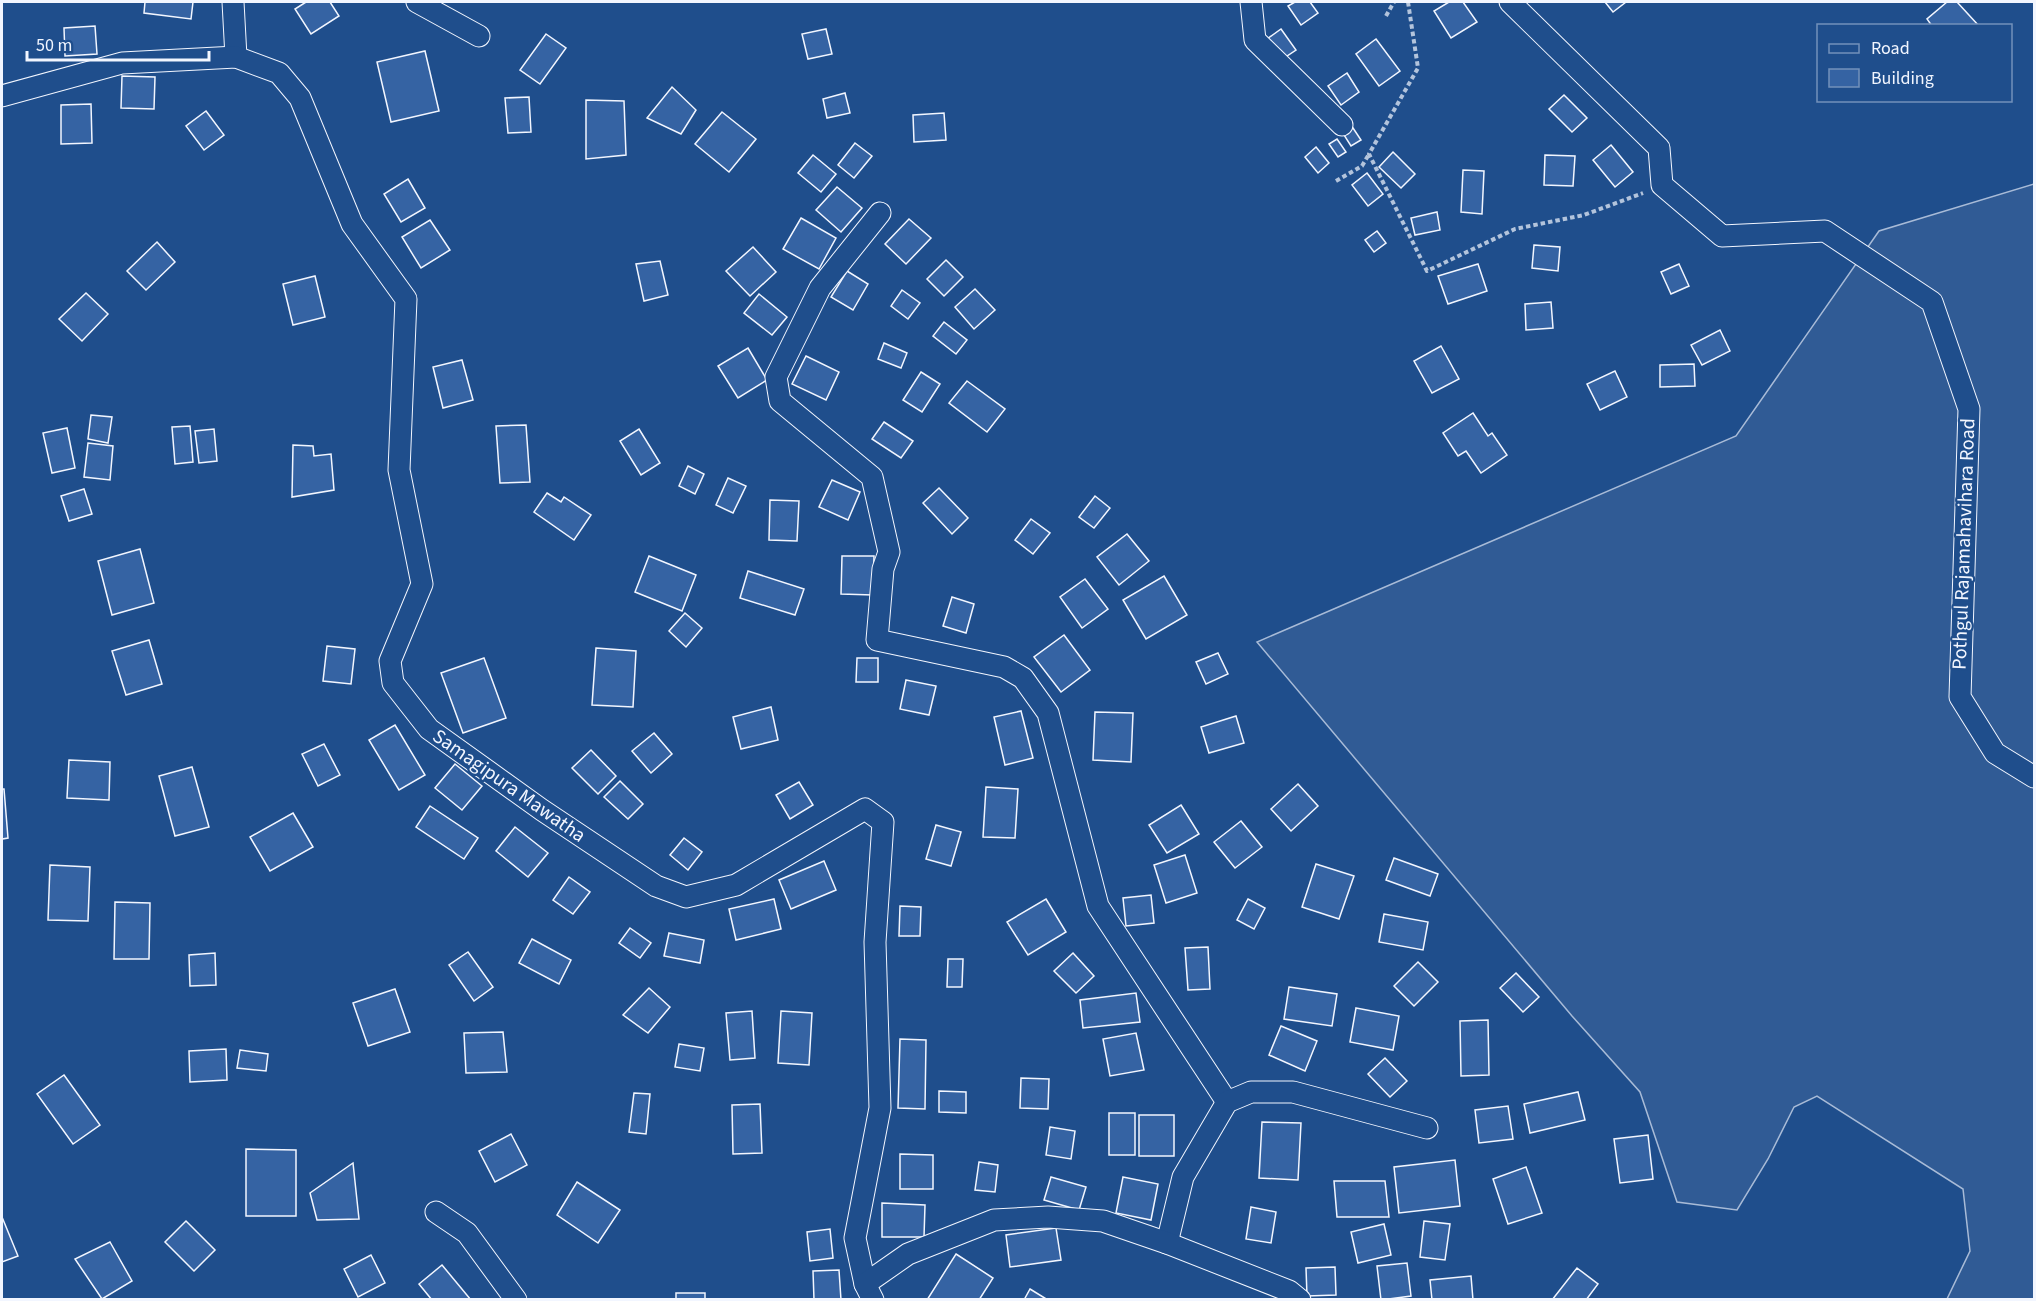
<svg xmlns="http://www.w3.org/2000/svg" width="2036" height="1301" viewBox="0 0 2036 1301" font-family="'Source Sans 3',sans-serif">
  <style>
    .built { fill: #305b95; stroke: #a8bbd7; stroke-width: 1.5 }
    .building { fill: #3563a3; stroke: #f2f6ff; stroke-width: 1.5 }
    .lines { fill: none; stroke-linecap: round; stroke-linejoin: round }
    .minor-casing { stroke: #f2f6ff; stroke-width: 23 }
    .path { stroke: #b3c4dc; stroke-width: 4; stroke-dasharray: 4.5 3; stroke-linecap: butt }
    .minor { stroke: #1f4e8c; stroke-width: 21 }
    .labels { text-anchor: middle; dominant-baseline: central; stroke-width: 4.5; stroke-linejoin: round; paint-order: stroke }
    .street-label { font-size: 20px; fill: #f2f6ff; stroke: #1f4e8c }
  </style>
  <rect width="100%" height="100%" fill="#1f4e8c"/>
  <path class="built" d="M2034 184V1299H1947L1970 1251 1963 1189 1817 1096 1794 1107 1768 1159 1737 1210 1677 1202 1640 1092 1572 1016 1257 642 1736 436 1879 231Z"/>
  <g class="building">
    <path d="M145 2H193L191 19 144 13Z"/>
    <path d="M306 2H330L339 16 311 34 295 9Z"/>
    <path d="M1295 2H1310L1318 13 1301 25 1288 6Z"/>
    <path d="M1449 2H1463L1477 22 1451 38 1434 11Z"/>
    <path d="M1605 2H1626L1613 12Z"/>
    <path d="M1947 2H1957L1979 26H1932L1927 19Z"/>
    <path d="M95 26 97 54 65 56 64 28Z"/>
    <path d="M826 29 832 54 808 59 802 34Z"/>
    <path d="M1281 29 1296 50 1281 60 1267 39Z"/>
    <path d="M546 34 566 48 540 84 520 70Z"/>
    <path d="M1376 39 1400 71 1379 86 1356 54Z"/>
    <path d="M425 51 439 111 391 122 377 62Z"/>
    <path d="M1347 73 1359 92 1341 105 1328 86Z"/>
    <path d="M122 76 155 77 154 109 121 108Z"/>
    <path d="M672 87 696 110 681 134 647 118Z"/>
    <path d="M845 93 850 113 827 118 823 99Z"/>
    <path d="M1564 95 1587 118 1572 132 1549 109Z"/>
    <path d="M529 97 531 132 508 133 505 98Z"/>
    <path d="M586 100 624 101 626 155 586 159Z"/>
    <path d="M91 104 92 143 61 144V105Z"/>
    <path d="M206 111 224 135 204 150 186 126Z"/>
    <path d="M722 112 756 139 729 172 695 144Z"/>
    <path d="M944 113 946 140 914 142 913 115Z"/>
    <path d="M1353 128 1361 140 1351 146 1344 135Z"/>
    <path d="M1337 139 1346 152 1338 157 1329 144Z"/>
    <path d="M855 143 872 156 854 178 838 165Z"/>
    <path d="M1611 145 1633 172 1615 187 1593 160Z"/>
    <path d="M1316 147 1329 163 1318 173 1305 157Z"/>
    <path d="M1393 152 1415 174 1401 188 1379 167Z"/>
    <path d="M813 155 836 174 821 192 798 173Z"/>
    <path d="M1545 155 1575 156 1573 186 1544 185Z"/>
    <path d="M1463 170 1484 171 1482 214 1461 212Z"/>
    <path d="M1367 173 1383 194 1368 206 1352 185Z"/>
    <path d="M408 179 425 208 401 222 384 194Z"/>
    <path d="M837 187 862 208 841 232 816 210Z"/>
    <path d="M1437 212 1440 230 1415 235 1411 218Z"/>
    <path d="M801 218 836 238 819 269 783 249Z"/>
    <path d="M909 219 931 238 906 264 885 244Z"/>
    <path d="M430 220 450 250 421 268 402 237Z"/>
    <path d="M1377 231 1386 243 1374 252 1365 240Z"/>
    <path d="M157 242 175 262 146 290 127 271Z"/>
    <path d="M1534 245 1560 247 1558 271 1532 268Z"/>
    <path d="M753 247 776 272 750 296 726 271Z"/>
    <path d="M946 260 963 277 944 296 927 279Z"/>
    <path d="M660 261 668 295 644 301 636 264Z"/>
    <path d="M1478 264 1487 291 1448 304 1438 276Z"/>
    <path d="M1679 264 1689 286 1671 294 1661 272Z"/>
    <path d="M847 271 868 284 853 310 831 297Z"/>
    <path d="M315 276 325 317 293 325 283 284Z"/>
    <path d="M975 289 995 310 974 329 955 307Z"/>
    <path d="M902 290 920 303 908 319 891 306Z"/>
    <path d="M86 293 108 314 82 341 59 319Z"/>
    <path d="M759 294 787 317 772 335 744 313Z"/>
    <path d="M1551 302 1553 328 1526 330 1525 304Z"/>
    <path d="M944 322 967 340 956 354 933 336Z"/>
    <path d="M1720 330 1730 351 1702 365 1691 345Z"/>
    <path d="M884 343 907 353 901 368 878 359Z"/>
    <path d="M1441 346 1459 379 1432 393 1414 361Z"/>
    <path d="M748 348 767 380 738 398 718 366Z"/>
    <path d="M806 356 839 372 826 400 792 384Z"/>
    <path d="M462 360 473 400 443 408 433 367Z"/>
    <path d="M1694 364 1695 386 1660 387V365Z"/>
    <path d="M1615 371 1627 397 1600 410 1587 384Z"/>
    <path d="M921 372 940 384 922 412 903 400Z"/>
    <path d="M967 381 1005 409 987 432 949 403Z"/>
    <path d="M1473 413 1488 436 1492 433 1507 455 1481 473 1466 451 1458 456 1443 433Z"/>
    <path d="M91 415 112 417 108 443 88 439Z"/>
    <path d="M884 422 913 441 901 458 872 439Z"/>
    <path d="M526 425 530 482 500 483 496 426Z"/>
    <path d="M190 426 193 462 175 464 172 427Z"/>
    <path d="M67 428 75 468 52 473 43 433Z"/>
    <path d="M214 429 217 461 199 463 195 431Z"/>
    <path d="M639 429 660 463 641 475 620 441Z"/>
    <path d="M88 443 113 446 110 480 84 477Z"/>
    <path d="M293 445 313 446 314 456 331 454 334 490 292 497Z"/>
    <path d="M688 466 704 474 695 494 679 486Z"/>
    <path d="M728 478 746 486 733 513 716 505Z"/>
    <path d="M832 480 860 492 848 520 819 507Z"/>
    <path d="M939 488 968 518 952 534 923 503Z"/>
    <path d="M84 489 92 514 69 521 61 496Z"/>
    <path d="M547 493 561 502 564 497 591 515 574 540 534 512Z"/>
    <path d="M1095 496 1110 508 1094 528 1079 517Z"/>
    <path d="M770 500 799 501 797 541 769 540Z"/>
    <path d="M1031 519 1050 533 1033 554 1015 540Z"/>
    <path d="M1127 534 1149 561 1119 585 1097 557Z"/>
    <path d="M140 549 154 603 112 615 98 561Z"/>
    <path d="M649 556 696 575 682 611 635 592Z"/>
    <path d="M842 556H874L873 595 841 594Z"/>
    <path d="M748 571 804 589 795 615 740 598Z"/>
    <path d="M1164 576 1187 615 1146 639 1123 600Z"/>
    <path d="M1085 579 1108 609 1082 628 1060 597Z"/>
    <path d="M952 597 974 604 966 633 943 626Z"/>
    <path d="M685 613 702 628 686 647 669 631Z"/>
    <path d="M1064 635 1090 670 1061 692 1034 657Z"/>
    <path d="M149 640 162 684 126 695 112 651Z"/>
    <path d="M327 646 355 649 351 684 323 681Z"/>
    <path d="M596 648 636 651 633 707 592 705Z"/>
    <path d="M1218 653 1228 674 1206 684 1196 662Z"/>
    <path d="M484 658 506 718 463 733 441 673Z"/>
    <path d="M857 658H878V682H856Z"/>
    <path d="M906 680 936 686 929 715 900 709Z"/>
    <path d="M771 707 778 740 741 749 733 717Z"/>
    <path d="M1021 711 1033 758 1005 765 994 717Z"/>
    <path d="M1095 712 1133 713 1131 762 1093 760Z"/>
    <path d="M1236 716 1244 743 1209 753 1201 727Z"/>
    <path d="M395 725 425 775 399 790 369 740Z"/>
    <path d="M654 733 672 754 651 773 632 751Z"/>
    <path d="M324 744 340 775 318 786 302 754Z"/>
    <path d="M591 750 616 776 598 794 572 768Z"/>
    <path d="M69 760 110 762 109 800 67 798Z"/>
    <path d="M455 764 482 786 462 810 435 788Z"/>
    <path d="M192 767 209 827 175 836 159 776Z"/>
    <path d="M620 781 643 804 628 819 604 797Z"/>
    <path d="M799 782 813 805 790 819 776 795Z"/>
    <path d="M1298 784 1318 806 1291 831 1271 809Z"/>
    <path d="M986 787 1018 789 1015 838 983 837Z"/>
    <path d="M2 789H4L8 838 2 839Z"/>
    <path d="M1181 805 1199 834 1167 853 1149 825Z"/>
    <path d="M430 806 478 838 464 859 416 827Z"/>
    <path d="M293 813 313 847 270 871 250 837Z"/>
    <path d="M1241 821 1262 847 1235 868 1214 842Z"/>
    <path d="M936 825 961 832 951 866 926 859Z"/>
    <path d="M515 827 548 853 528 877 496 851Z"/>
    <path d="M684 838 702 852 688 870 670 855Z"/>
    <path d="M1185 855 1197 893 1166 903 1154 865Z"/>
    <path d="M1394 858 1438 874 1430 896 1386 880Z"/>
    <path d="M824 861 836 890 791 909 779 880Z"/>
    <path d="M1316 864 1354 876 1339 919 1302 907Z"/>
    <path d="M50 865 90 867 88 921 48 920Z"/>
    <path d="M569 877 590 892 573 914 553 900Z"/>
    <path d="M1151 895 1154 923 1126 926 1123 898Z"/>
    <path d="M774 899 781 929 736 940 729 909Z"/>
    <path d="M1046 899 1066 932 1028 955 1007 922Z"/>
    <path d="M1248 899 1265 908 1254 929 1237 920Z"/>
    <path d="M115 902 150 903 149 959H114Z"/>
    <path d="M900 906 921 907 920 936H899Z"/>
    <path d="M1384 914 1428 922 1423 950 1379 942Z"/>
    <path d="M630 928 651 943 640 958 619 943Z"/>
    <path d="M669 933 704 940 700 963 664 956Z"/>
    <path d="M532 939 571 960 559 984 519 963Z"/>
    <path d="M1208 947 1210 989 1188 990 1185 948Z"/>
    <path d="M468 952 493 987 474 1001 449 965Z"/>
    <path d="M215 953 216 985 190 986 189 955Z"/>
    <path d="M1073 953 1094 976 1076 993 1054 971Z"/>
    <path d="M948 959H963L962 987H947Z"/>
    <path d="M1418 962 1438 982 1414 1006 1394 986Z"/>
    <path d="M1516 973 1539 997 1523 1012 1500 988Z"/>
    <path d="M1289 987 1337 994 1332 1026 1284 1019Z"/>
    <path d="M649 988 670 1007 648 1033 623 1015Z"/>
    <path d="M395 989 410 1032 368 1046 353 1003Z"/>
    <path d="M1136 993 1140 1022 1083 1028 1080 1000Z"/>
    <path d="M1356 1008 1399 1016 1393 1050 1350 1042Z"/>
    <path d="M752 1011 755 1058 730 1060 726 1013Z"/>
    <path d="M781 1011 812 1013 809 1065 778 1063Z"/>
    <path d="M1488 1020 1489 1075 1461 1076 1460 1021Z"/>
    <path d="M1281 1026 1317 1041 1305 1071 1269 1055Z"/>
    <path d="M503 1032 507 1072 466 1073 464 1033Z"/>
    <path d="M1136 1033 1144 1070 1110 1076 1103 1039Z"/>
    <path d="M900 1039 926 1040 925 1109 898 1108Z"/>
    <path d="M679 1044 704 1048 700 1071 675 1067Z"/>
    <path d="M226 1049 227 1080 190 1082 189 1051Z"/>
    <path d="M240 1050 268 1054 266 1071 237 1068Z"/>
    <path d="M1385 1058 1407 1081 1390 1097 1368 1074Z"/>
    <path d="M64 1075 100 1125 73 1144 37 1094Z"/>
    <path d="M1021 1078 1049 1079 1048 1109 1020 1108Z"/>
    <path d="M939 1091 966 1092V1113L939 1112Z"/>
    <path d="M1578 1092 1585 1120 1530 1133 1524 1104Z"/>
    <path d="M634 1093 650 1094 646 1134 629 1132Z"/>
    <path d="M760 1104 762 1153 733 1154 732 1105Z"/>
    <path d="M1508 1106 1513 1139 1479 1143 1475 1110Z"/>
    <rect x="1109" y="1113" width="26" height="42"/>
    <rect x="1139" y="1115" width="35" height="41"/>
    <path d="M1262 1122 1301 1123 1298 1180 1259 1178Z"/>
    <path d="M1050 1127 1075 1131 1071 1159 1046 1155Z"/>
    <path d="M511 1134 527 1165 495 1182 479 1151Z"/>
    <path d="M1648 1135 1653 1179 1620 1183 1614 1139Z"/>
    <path d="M246 1149 296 1150V1216H246Z"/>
    <path d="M900 1154 933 1155V1189H900Z"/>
    <path d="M1455 1160 1460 1206 1399 1213 1394 1167Z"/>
    <path d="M979 1162 998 1165 995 1192 975 1190Z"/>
    <path d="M353 1163 359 1219 317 1220 310 1193Z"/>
    <path d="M1526 1167 1542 1213 1508 1224 1493 1179Z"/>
    <path d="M1051 1177 1086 1187 1079 1210 1044 1200Z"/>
    <path d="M1123 1177 1158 1184 1151 1220 1116 1213Z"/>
    <path d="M1334 1181H1385L1389 1217H1337Z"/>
    <path d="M577 1182 620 1210 598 1243 557 1215Z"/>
    <path d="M882 1203 925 1205 924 1237H882Z"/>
    <path d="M1251 1207 1276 1212 1271 1243 1246 1239Z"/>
    <path d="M2 1217 18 1256 2 1262Z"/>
    <path d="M186 1221 215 1250 194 1271 165 1242Z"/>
    <path d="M1424 1221 1450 1224 1445 1260 1420 1257Z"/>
    <path d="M1384 1224 1391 1255 1358 1263 1351 1232Z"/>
    <path d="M1056 1228 1061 1260 1010 1267 1006 1235Z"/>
    <path d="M830 1229 833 1258 810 1261 807 1232Z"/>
    <path d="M110 1242 132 1281 102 1299 75 1259Z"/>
    <path d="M956 1254 993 1278 979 1300H927Z"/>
    <path d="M371 1255 385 1283 358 1297 344 1269Z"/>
    <path d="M1407 1263 1411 1296 1381 1300 1377 1266Z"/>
    <path d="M442 1265 471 1300H432L419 1284Z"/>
    <path d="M1335 1267 1336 1295 1307 1296 1306 1268Z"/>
    <path d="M1577 1268 1598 1284 1586 1300H1552Z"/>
    <path d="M839 1270 841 1300H814L813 1271Z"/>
    <path d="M1471 1276 1473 1300H1432L1430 1280Z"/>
    <path d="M1030 1289 1048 1300H1024Z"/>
    <rect x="676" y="1293" width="29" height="7"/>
  </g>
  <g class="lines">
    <g class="minor-casing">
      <g id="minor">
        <path d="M233 2 236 57"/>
        <path d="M417 2 479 36"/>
        <path d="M1251 2 1255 40 1342 125"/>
        <path d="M1510 2 1659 148 1662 185 1722 236 1825 231 1932 302 1969 409 1960 697 1995 753 2034 777"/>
        <path d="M2 96 122 63 236 57 279 73 300 98 352 224 406 299 399 470 422 584 390 661 393 683 429 729 542 810 656 886 686 897 736 885 865 809 883 822 875 942 880 1108 855 1238 865 1284 873 1300"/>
        <path d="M880 213 820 288 776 377 780 401 872 477 889 552 883 569 877 640 1004 667 1023 678 1048 713 1098 906 1227 1102"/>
        <path d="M436 1212 467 1233 516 1300"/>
        <path d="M1167 1243 1183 1177 1227 1102 1251 1092H1293L1427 1128"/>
        <path d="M865 1284 908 1254 994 1220 1048 1217 1103 1221 1167 1243 1289 1291 1300 1300"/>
      </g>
    </g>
    <g class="path">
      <path d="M1408 2 1418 68 1369 154 1427 271 1515 229 1584 215 1643 193"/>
      <path d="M1386 16 1394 2"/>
      <path d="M1336 181 1362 166 1369 154"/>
    </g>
    <use href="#minor" class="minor"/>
  </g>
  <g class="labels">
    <g class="street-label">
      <text transform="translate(1964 544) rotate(-88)">Pothgul Rajamahavihara Road</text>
      <text transform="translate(509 786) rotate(35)">Samagipura Mawatha</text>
    </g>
  </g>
  <rect width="2036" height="1301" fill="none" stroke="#f2f6ff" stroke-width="6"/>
  <rect x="1817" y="24" width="195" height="78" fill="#1f4e8c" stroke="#7391ba" stroke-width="1.5"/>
  <rect x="1829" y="44" width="30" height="9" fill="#1f4e8c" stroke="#7391ba" stroke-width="1.5"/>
  <text x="1871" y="54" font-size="18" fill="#f2f6ff">Road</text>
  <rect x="1829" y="69" width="30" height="18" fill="#3563a3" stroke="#7391ba" stroke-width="1.5"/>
  <text x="1871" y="84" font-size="18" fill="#f2f6ff">Building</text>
  <path d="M27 51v9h182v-9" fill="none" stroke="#f2f6ff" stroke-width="3"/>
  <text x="36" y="51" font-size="18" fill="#f2f6ff" stroke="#1f4e8c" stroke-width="4.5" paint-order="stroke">50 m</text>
</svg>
